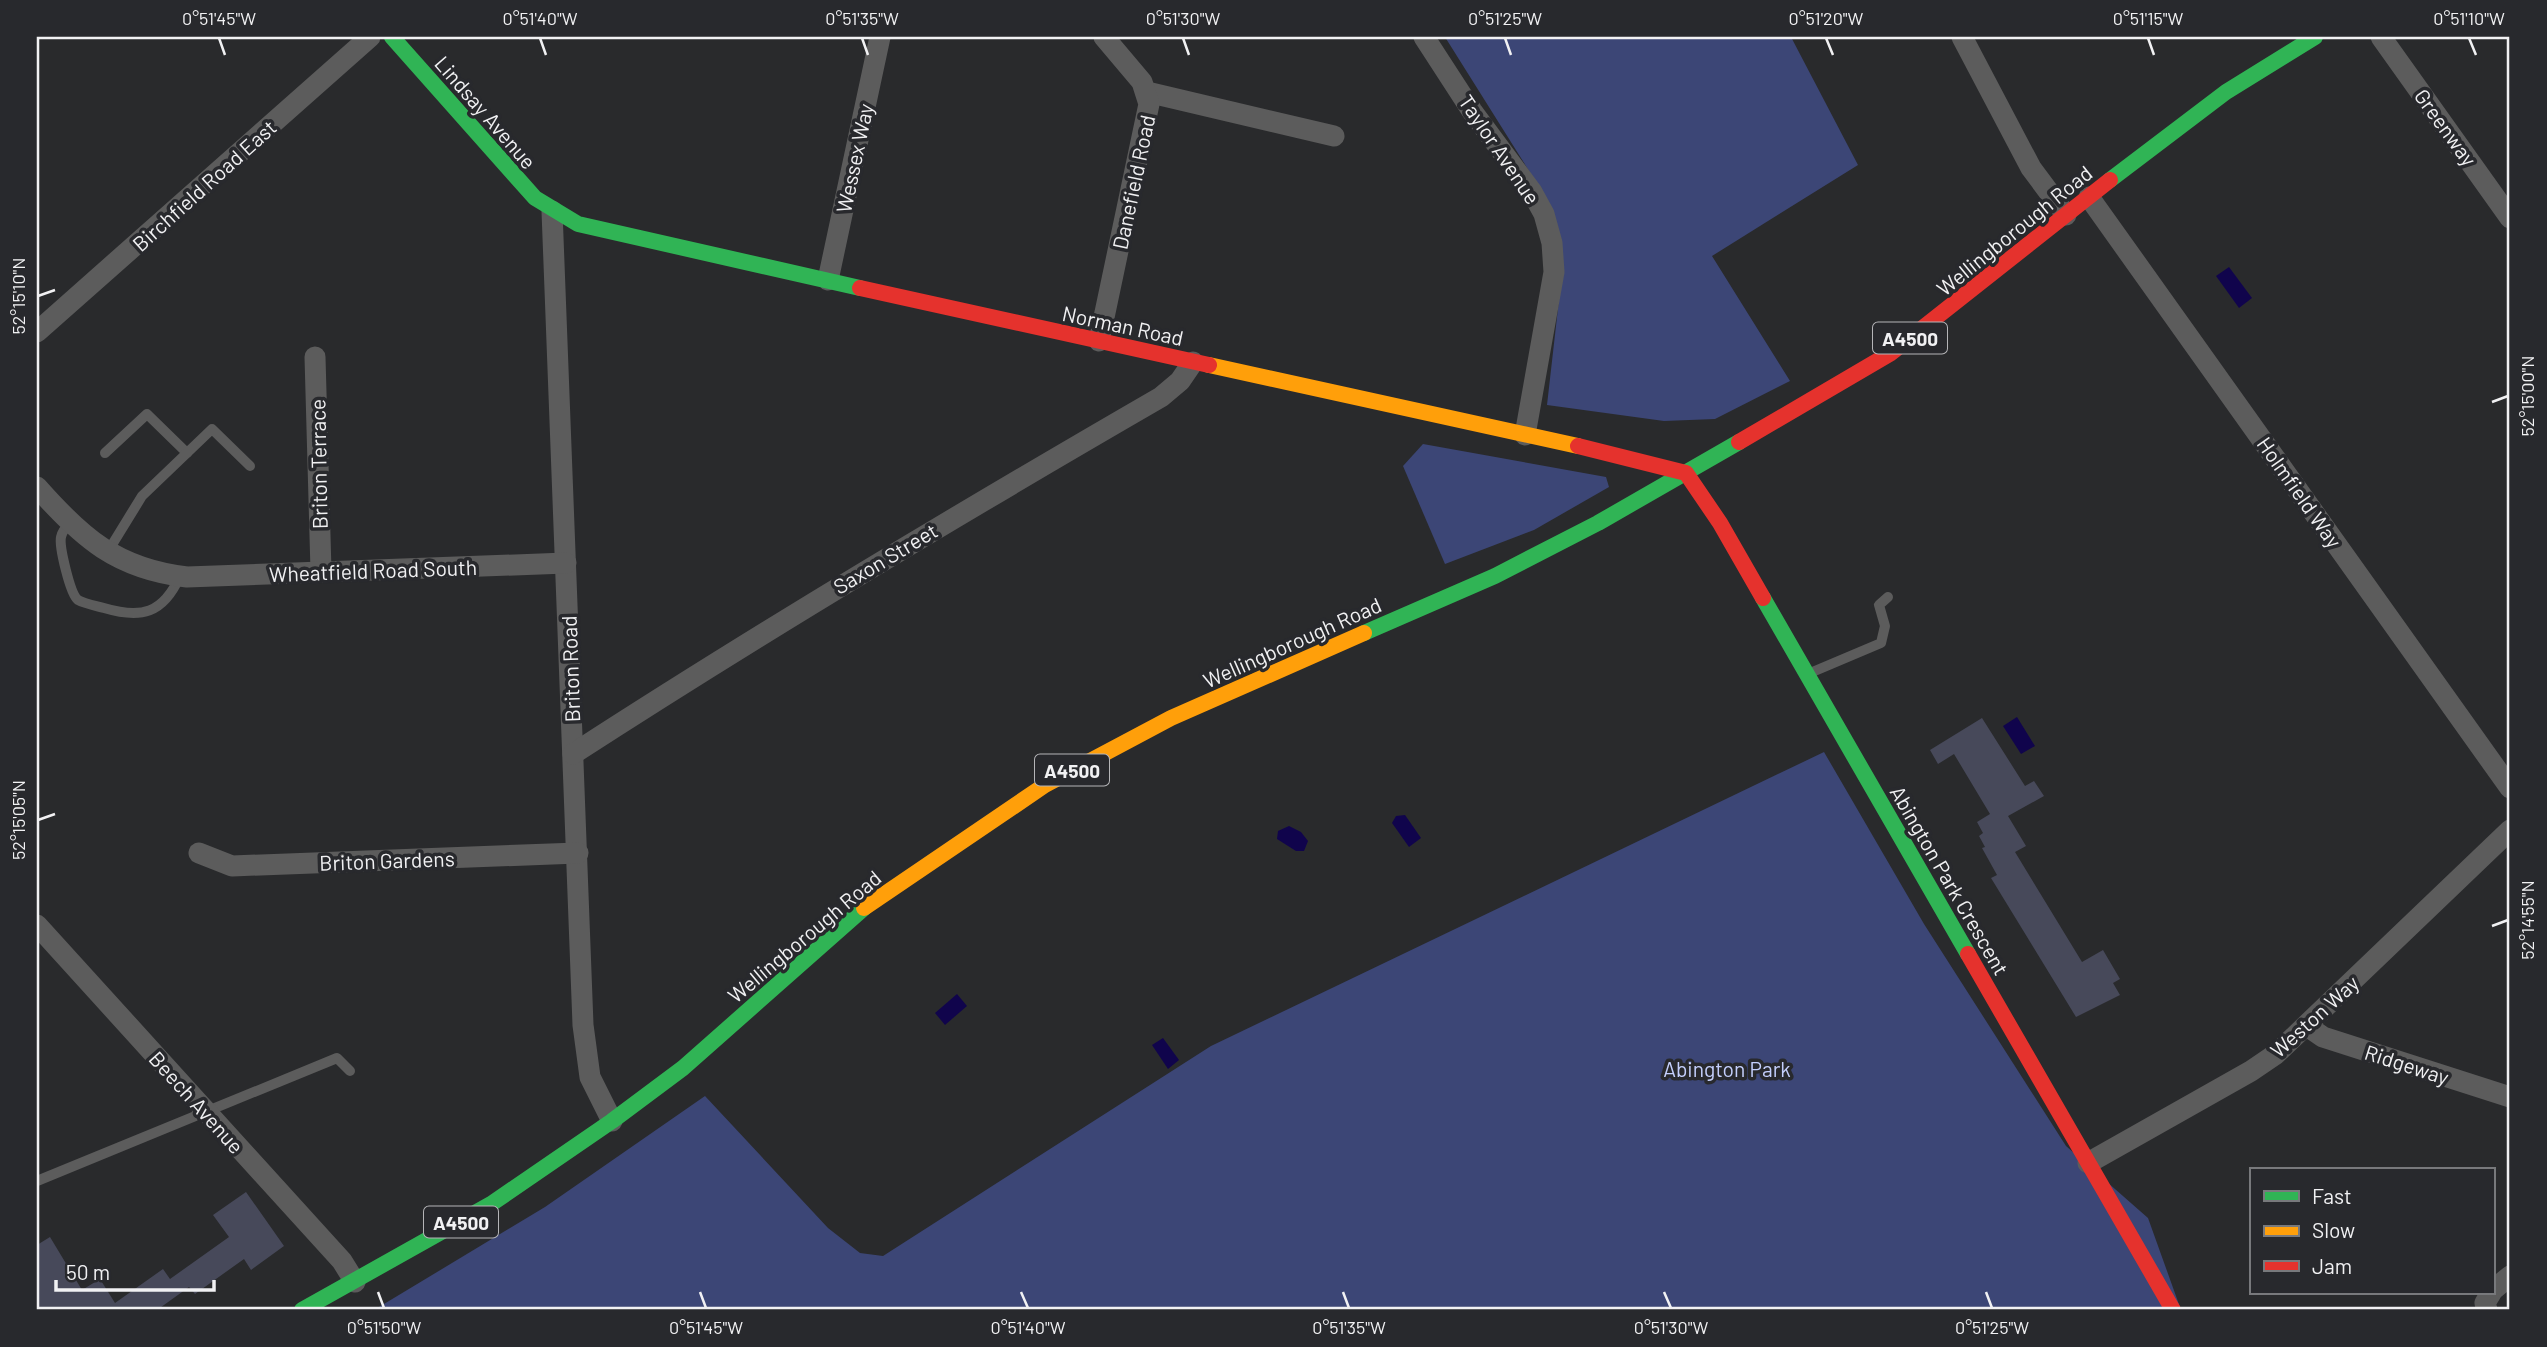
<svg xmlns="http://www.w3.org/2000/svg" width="2547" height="1347" viewBox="0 0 2547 1347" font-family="Barlow,sans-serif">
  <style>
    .green { fill: #3c4676 }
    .water { fill: #10044c }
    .building { fill: #47495a }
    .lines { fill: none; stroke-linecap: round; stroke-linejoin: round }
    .lane { stroke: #5c5c5c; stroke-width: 10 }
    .street { stroke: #5c5c5c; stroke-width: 21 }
    .fast { stroke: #30b455; stroke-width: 16 }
    .slow { stroke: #ff9f0a; stroke-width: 16 }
    .jam { stroke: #e5322d; stroke-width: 16 }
    .ticks { fill: none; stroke: #f1f1f3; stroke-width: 2.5 }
    .labels { text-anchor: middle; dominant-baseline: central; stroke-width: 7; stroke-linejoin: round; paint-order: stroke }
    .shield { fill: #28292d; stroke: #b5b5b8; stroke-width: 2 }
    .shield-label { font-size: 19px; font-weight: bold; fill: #f1f1f3 }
    .street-label { font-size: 21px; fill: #f1f1f3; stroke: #28292d }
    .park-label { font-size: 21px; fill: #c4cffc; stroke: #28292d }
    .neatline { fill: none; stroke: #f1f1f3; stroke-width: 2.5 }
    .ticks-label { font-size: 18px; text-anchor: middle; fill: #f1f1f3 }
  </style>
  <rect width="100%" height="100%" fill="#292a2c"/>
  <g class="green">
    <path d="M1445 37H1791L1858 165 1712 256 1790 381 1715 419 1664 421 1547 405 1561 282 1536 182Z"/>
    <path d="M1423 444 1606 477 1609 487 1534 530 1445 564 1403 466Z"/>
    <path d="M1824 752 1924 924 2066 1146 2148 1218 2181 1310H374L545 1207 705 1096 828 1228 860 1253 883 1256 1211 1046Z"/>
  </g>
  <g class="water">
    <path d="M2229 267 2252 298 2239 308 2216 276Z"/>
    <path d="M2017 717 2035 746 2021 754 2003 726Z"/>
    <path d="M1405 815 1421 838 1409 847 1392 823 1396 816Z"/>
    <path d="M1289 826 1301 832 1308 841 1304 851H1296L1277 839 1278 831Z"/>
    <path d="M957 994 967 1006 945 1025 935 1013Z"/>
    <path d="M1163 1038 1179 1060 1168 1069 1152 1045Z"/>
  </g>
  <g class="building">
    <path d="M1982 718 2025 786 2034 781 2044 796 2008 816 2026 846 2015 852 2082 962 2103 950 2120 979 2113 983 2120 995 2076 1017 1991 878 1997 875 1982 848 1985 847 1979 836 1983 833 1977 822 1990 814 1954 754 1938 764 1930 750Z"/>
    <path d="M246 1192 284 1246 251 1270 244 1259 195 1294 189 1287 157 1310H37V1245L50 1237 82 1290 100 1279 115 1303 163 1269 170 1279 229 1237 213 1215Z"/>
  </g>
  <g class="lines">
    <g class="lane">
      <path d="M105 453 147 414 187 453"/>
      <path d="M70 523C66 527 62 531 61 537 59 546 70 594 78 600 85 604 97 606 104 608 141 619 163 614 180 576"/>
      <path d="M107 553 142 496 212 429 250 466"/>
      <path d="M1810 673 1881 643 1885 626 1879 605 1888 597"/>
      <path d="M37 1181 337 1058 350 1071"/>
    </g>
    <g class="street">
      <path d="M1424 37 1472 111 1532 192 1544 214 1552 243 1554 272 1525 435"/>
      <path d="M1962 37 2031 168 2066 215"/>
      <path d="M2381 37 2510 218"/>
      <path d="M1147 92 1334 136"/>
      <path d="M2089 197 2510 788"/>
      <path d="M552 211 583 1025 590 1077 612 1121"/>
      <path d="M828 280 880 37"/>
      <path d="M37 332 370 37"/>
      <path d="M1099 341 1149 104 1142 82 1104 37"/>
      <path d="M315 357 321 571"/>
      <path d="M37 487C82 538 117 569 187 577L566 563"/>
      <path d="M573 754C766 629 962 512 1161 397L1180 381 1193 362"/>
      <path d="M199 853 232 866 578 853"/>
      <path d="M37 925 342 1261 355 1282"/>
      <path d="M2307 1026 2323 1037 2510 1097"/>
      <path d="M2088 1163 2251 1071 2276 1054 2510 830"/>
      <path d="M2493 1290 2510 1276"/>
      <path d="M2487 1310 2485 1303 2491 1293"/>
    </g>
    <g class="fast">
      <path d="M392 37 535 198 578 224 860 288"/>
      <path d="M2110 180 2226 92 2315 37"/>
      <path d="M1763 598 1968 954"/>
      <path d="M1364 633 1495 576 1598 523 1739 442"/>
      <path d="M302 1310 491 1204 612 1121 683 1068 864 908"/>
    </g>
    <g class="slow">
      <path d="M1209 365 1578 446"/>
      <path d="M864 908 1045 785 1171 718 1364 633"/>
    </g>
    <g class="jam">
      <path d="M860 288 1209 365"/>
      <path d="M1739 442 1891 353 2110 180"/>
      <path d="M1578 446 1686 473 1720 523 1763 598"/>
      <path d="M1968 954 2173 1310"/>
    </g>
  </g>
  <path class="ticks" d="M219 38 225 55M540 38 546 55M862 38 868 55M1183 38 1189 55M1505 38 1511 55M1826 38 1833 55M2148 38 2154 55M2469 38 2476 55M38 296 55 290M2492 402 2508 396M38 820 55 814M2492 926 2508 920M378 1292 384 1308M700 1292 706 1308M1021 1292 1028 1308M1343 1292 1349 1308M1664 1292 1671 1308M1986 1292 1992 1308"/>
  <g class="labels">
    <g class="shield">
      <rect x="1873" y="322.5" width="74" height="31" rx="5"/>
      <rect x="1035" y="754.5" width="74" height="31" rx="5"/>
      <rect x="424" y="1206.5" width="74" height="31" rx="5"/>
    </g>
    <g class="shield-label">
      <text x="1910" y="338">A4500</text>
      <text x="1072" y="770">A4500</text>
      <text x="461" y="1222">A4500</text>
    </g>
    <g class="street-label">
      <text transform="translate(486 112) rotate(49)">Lindsay Avenue</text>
      <text transform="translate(2446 127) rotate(54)">Greenway</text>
      <text transform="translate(1500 149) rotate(56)">Taylor Avenue</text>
      <text transform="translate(854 158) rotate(-78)">Wessex Way</text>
      <text transform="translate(1133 182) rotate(-78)">Danefield Road</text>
      <text transform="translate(204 185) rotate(-42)">Birchfield Road East</text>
      <text transform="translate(2014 230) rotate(-39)">Wellingborough Road</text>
      <text transform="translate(1123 325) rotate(12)">Norman Road</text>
      <text transform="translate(318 464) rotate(-91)">Briton Terrace</text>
      <text transform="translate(2300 492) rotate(55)">Holmfield Way</text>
      <text transform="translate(885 558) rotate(-31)">Saxon Street</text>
      <text transform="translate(373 570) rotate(-2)">Wheatfield Road South</text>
      <text transform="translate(1292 642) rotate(-24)">Wellingborough Road</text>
      <text transform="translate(570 669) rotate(-92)">Briton Road</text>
      <text transform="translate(387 860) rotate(-2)">Briton Gardens</text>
      <text transform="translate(1950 880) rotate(60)">Abington Park Crescent</text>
      <text transform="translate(804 936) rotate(-40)">Wellingborough Road</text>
      <text transform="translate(2314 1016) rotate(-42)">Weston Way</text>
      <text transform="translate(2407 1064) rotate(18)">Ridgeway</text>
      <text transform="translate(197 1102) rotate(48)">Beech Avenue</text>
    </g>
    <g class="park-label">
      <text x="1727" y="1068">Abington Park</text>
    </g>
  </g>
  <rect width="2547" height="1347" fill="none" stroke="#28292d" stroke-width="77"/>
  <rect x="2250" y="1168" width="245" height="126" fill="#28292d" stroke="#78797c" stroke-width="2"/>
  <rect x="2264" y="1191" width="35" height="10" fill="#30b455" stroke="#78797c" stroke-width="2"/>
  <text x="2312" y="1204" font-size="21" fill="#f1f1f3">Fast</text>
  <rect x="2264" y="1226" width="35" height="10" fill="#ff9f0a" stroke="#78797c" stroke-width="2"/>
  <text x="2312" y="1238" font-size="21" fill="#f1f1f3">Slow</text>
  <rect x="2264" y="1261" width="35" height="10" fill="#e5322d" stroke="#78797c" stroke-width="2"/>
  <text x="2312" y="1274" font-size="21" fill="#f1f1f3">Jam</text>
  <path d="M56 1280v10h158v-10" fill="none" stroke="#f1f1f3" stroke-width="3.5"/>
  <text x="66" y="1280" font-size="21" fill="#f1f1f3" stroke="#28292d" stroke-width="5" paint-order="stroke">50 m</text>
  <rect x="38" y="38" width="2470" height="1270" class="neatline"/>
  <g class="ticks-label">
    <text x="219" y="25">0°51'45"W</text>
    <text x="540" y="25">0°51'40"W</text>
    <text x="862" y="25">0°51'35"W</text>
    <text x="1183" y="25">0°51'30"W</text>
    <text x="1505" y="25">0°51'25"W</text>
    <text x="1826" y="25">0°51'20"W</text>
    <text x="2148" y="25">0°51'15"W</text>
    <text x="2469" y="25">0°51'10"W</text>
    <text transform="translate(19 296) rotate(-90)" y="6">52°15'10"N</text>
    <text transform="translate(2528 396) rotate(-90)" y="6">52°15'00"N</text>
    <text transform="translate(19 820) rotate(-90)" y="6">52°15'05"N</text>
    <text transform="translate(2528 920) rotate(-90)" y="6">52°14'55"N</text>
    <text x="384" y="1334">0°51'50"W</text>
    <text x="706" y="1334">0°51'45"W</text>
    <text x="1028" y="1334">0°51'40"W</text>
    <text x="1349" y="1334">0°51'35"W</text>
    <text x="1671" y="1334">0°51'30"W</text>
    <text x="1992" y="1334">0°51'25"W</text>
  </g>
</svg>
